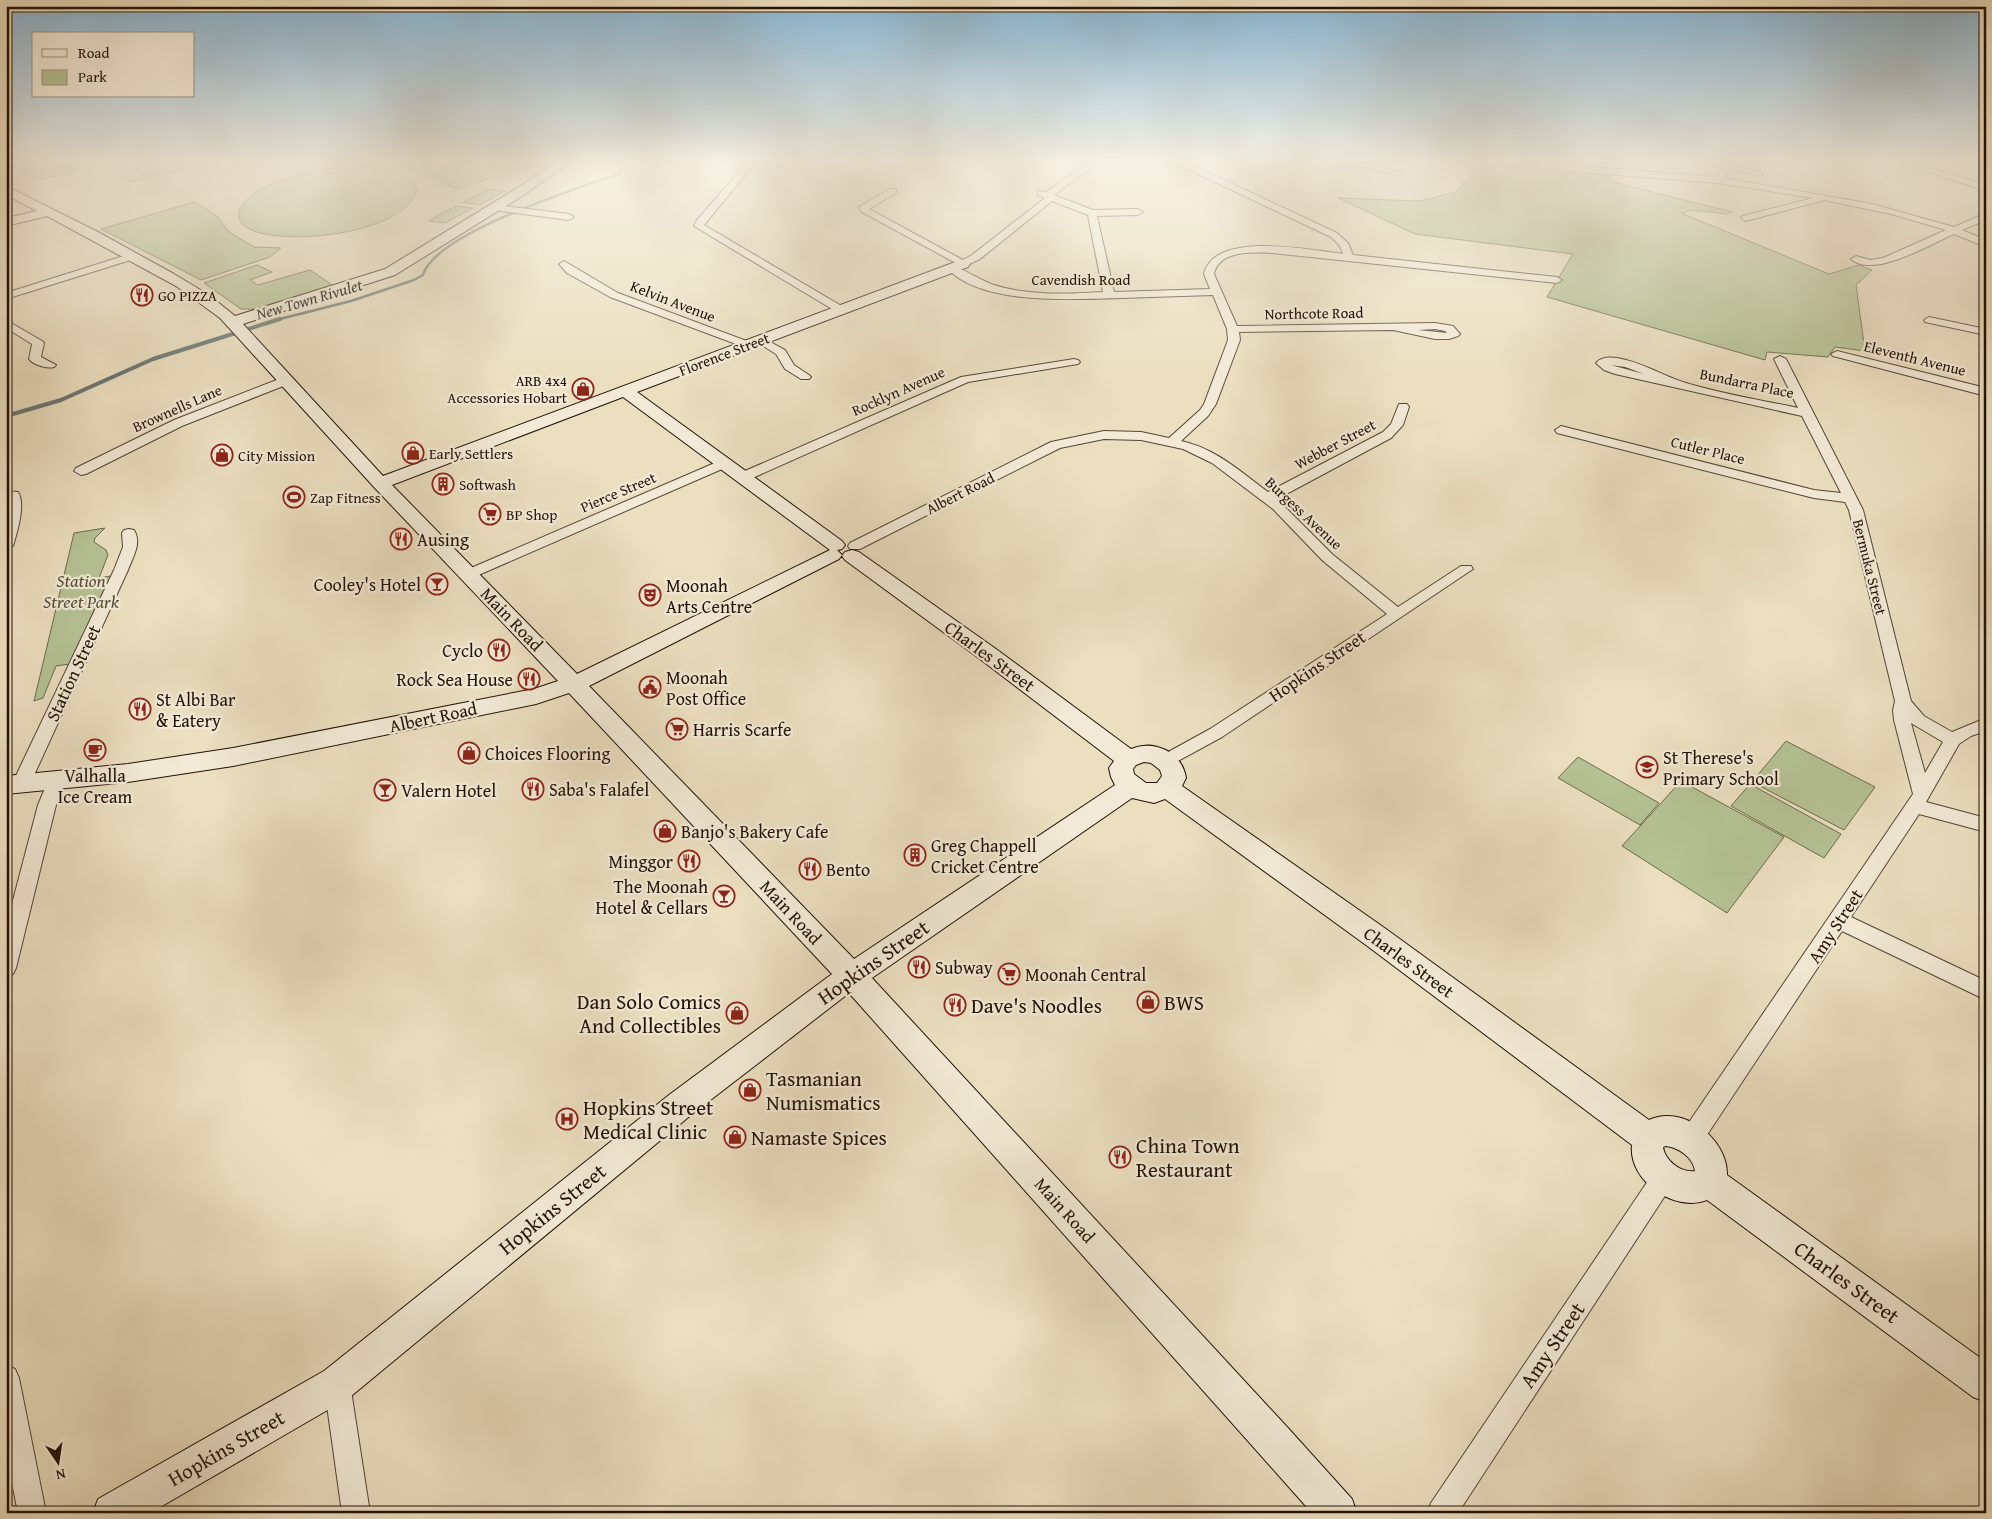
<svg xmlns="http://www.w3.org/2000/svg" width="1992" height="1519" viewBox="0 0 1992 1519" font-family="'Gentium Book Plus',serif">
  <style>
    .green { fill: #b5c294; stroke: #6c6a4c }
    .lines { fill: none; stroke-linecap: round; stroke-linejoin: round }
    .stream-far1 { stroke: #6b7772; stroke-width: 2.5 }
    .stream { stroke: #6b7772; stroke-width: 4 }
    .street-casing { stroke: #554434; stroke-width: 2 }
    .secondary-casing { stroke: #231105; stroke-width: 2 }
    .street { fill: #f2ead6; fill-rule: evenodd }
    .secondary { fill: #f2ead6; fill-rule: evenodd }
    .labels { text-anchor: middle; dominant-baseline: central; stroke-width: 4.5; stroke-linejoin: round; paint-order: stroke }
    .far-street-label { font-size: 15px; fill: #231105; stroke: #f2ead6 }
    .far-poi-label { font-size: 15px; fill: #231105; stroke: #f2ead6; text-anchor: start }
    .far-water-label { font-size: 16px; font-style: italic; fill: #4d4c45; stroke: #f2ead6 }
    .poi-label { font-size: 18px; fill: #231105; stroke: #f2ead6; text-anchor: start }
    .park-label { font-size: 18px; font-style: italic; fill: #564f37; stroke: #f2ead6 }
    .street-label { font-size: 18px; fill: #231105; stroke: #f2ead6 }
    .near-street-label { font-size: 21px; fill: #231105; stroke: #f2ead6 }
    .near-poi-label { font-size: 21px; fill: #231105; stroke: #f2ead6; text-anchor: start }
  </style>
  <rect width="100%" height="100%" fill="#ebdfc0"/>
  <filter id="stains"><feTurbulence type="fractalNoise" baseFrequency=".004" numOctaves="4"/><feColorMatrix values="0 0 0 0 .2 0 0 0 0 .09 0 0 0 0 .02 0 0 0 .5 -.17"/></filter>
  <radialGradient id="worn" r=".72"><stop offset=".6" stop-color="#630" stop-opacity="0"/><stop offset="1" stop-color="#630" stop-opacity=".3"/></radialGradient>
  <g class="green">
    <path d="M6 163H106L41 180Z"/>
    <path d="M160 163H176L186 169 130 182 117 173Z"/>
    <path d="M402 163H452L488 179 456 189Z"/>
    <path d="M1482 163H1508L1547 169 1605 175 1616 183 1732 212 1727 214 1692 210 1681 213 1829 274 1859 265 1872 270 1856 285 1865 351 1835 347 1828 357 1767 352 1765 360 1547 297 1573 254 1415 234 1338 198 1420 201 1456 192Z"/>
    <path d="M367 166C384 167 410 169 417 189 410 233 279 249 246 227 239 222 236 214 241 207 259 177 334 165 367 166Z"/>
    <path d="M488 189 505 191 480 205 463 202Z"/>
    <path d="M195 202 217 216 229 232 254 247 281 248 270 257 201 280 101 229Z"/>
    <path d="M456 206 473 208 445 223 428 221Z"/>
    <path d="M257 265 272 272 250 280 258 285 310 270 332 285 255 309H241L204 283Z"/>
    <path d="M105 528 95 538 94 542 106 550 108 555 99 578 111 576 70 664 56 666 43 698 34 701 74 533Z"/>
    <path d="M1786 741 1875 787 1844 830 1752 782Z"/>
    <path d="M1578 757 1659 803 1640 825 1558 778Z"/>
    <path d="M1681 781 1784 837 1727 913 1622 846Z"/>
    <path d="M1750 784 1841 834 1824 858 1731 806Z"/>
  </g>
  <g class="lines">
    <path class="stream-far1" d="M276 320 351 301 414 280 423 275C435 233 578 188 619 174L622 166 620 163"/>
    <path class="stream" d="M6 416 61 400 153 359 280 319"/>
    <g class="street-casing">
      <g id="street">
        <path d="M747 163H755L704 225 845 308 846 310 845 312H837L694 226 697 220Z"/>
        <path d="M1088 163H1097L1054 195 1093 210 1138 209 1143 212 1138 215 1097 216 1114 292 1210 289 1204 274C1214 230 1310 250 1343 254L1340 246 1331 237 1179 165 1178 163H1188L1337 233 1348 243 1353 255 1557 277 1562 280 1557 283 1272 253C1252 252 1219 250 1214 274L1237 326 1435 323 1453 326 1460 334 1458 336 1449 339H1435L1393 330 1239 332 1240 340 1216 404 1208 416 1181 441C1215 448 1241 472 1268 492L1383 432 1391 424 1399 404H1407L1409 407 1403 425 1391 438 1277 499 1332 554 1398 607 1461 566H1471L1473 569 1222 737 1167 767 1161 766 1158 761 1161 756 1210 729 1387 614 1322 560 1273 509 1212 463 1183 449 1141 440 1104 439 1060 448 860 549H850L848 546 850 543 1051 442 1104 431 1141 432 1169 438 1200 410 1204 404 1228 340 1227 329 1213 295C1182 296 1151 297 1121 298 1074 299 981 306 947 268L948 266C956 264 983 282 994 285 1029 296 1067 294 1103 292L1088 215 1052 201 980 259 963 267 862 212 859 207 890 189H896V193L869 209 963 260 972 255 1045 198 1038 195V191L1046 192ZM1435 329 1445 331 1447 333 1418 330Z"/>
        <path d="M1349 163H1362L1402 173 1398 176Z"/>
        <path d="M1527 163H1544L1715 177 1725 164 1728 163 1764 173 1760 176 1730 169 1723 178 1872 204 1954 227 1986 213V220L1962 230 1986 240V247L1954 234C1931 244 1873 279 1851 259L1856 256 1870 260 1883 258 1946 230 1891 214 1824 200 1746 221 1741 218 1743 216 1813 198 1718 183 1568 171 1531 166Z"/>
        <path d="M1901 163H1912L1986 185V191Z"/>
        <path d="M495 205 569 214 574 217 569 220 492 210 490 208Z"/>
        <path d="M133 253 138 256 137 258 6 299V293Z"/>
        <path d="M564 261 618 293 752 343 754 345 752 347H744L610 297 567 273 559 264Z"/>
        <path d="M1929 317 1986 329V335L1925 322 1924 320Z"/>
        <path d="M6 320 42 341 44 343 41 357 56 365 54 367C47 369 34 365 29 359L32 344 6 328Z"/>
        <path d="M761 337 785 350 794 365 809 375 811 377 809 379H801L785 369 776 354 757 342 755 340 757 338Z"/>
        <path d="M1837 351 1986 388V396L1833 356 1831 354Z"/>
        <path d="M1780 356 1786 359 1863 510 1911 701 1924 716 1952 732 1986 718V731L1971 736 1959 744 1926 802 1986 818V832L1919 814 1851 917 1986 981V1000L1842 931 1699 1147 1691 1150 1683 1147 1679 1139 1683 1131 1913 794 1894 720 1893 710 1895 701 1849 510 1845 502 1814 498 1557 433 1555 430 1561 426 1814 490 1841 493 1802 416 1615 374 1604 370 1596 363C1601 357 1610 357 1617 358 1642 362 1663 376 1686 383 1722 394 1761 400 1798 408L1774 359ZM1611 365 1625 367 1644 374ZM1911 723 1943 742 1925 773Z"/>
        <path d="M1074 359 1078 360 1080 362 1078 364 968 382 748 480H738L736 477 738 474 961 377Z"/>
        <path d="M287 376 291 377 293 380 291 383 182 426 86 474 81 475 74 471 76 468 174 420Z"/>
        <path d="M724 459 731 463 729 466 474 577H464L462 574 464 571Z"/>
        <path d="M6 491 18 492C26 504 17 533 13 546L6 550Z"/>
        <path d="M129 529 134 530C142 543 133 557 128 570L30 784 27 789 21 791 15 789 12 784 114 570 123 547 122 533 124 530Z"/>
        <path d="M56 774 62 776 65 781 56 805 16 968 13 974 6 977V927L38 805 50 776Z"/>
        <path d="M1664 1165 1672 1169 1676 1177 1672 1185 1458 1513H1427L1431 1503 1656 1169Z"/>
        <path d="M6 1365 15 1369 19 1378 46 1513H18L6 1452Z"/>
        <path d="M337 1371 347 1374 350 1384 370 1513H342L324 1384 327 1374Z"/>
      </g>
    </g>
    <g class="secondary-casing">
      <path id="secondary" d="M555 163H568L527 193 395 275 243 324 383 476 958 261H968L970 264 968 267 637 392 842 541 845 545 842 549 837 550 842 555 839 559 589 686 854 959 1115 785 1111 777 1109 768 1114 761 980 659 845 560 842 556 845 552 852 550 859 552 996 649 1131 749C1154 739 1182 752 1186 778L1182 786 1386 929 1649 1120C1683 1104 1728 1139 1727 1175L1986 1362V1402L1973 1397 1707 1200C1675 1213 1628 1181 1632 1145L1366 945 1165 799 1154 803 1132 798 872 978 1288 1428 1352 1499 1357 1513H1312L849 993 691 1115 350 1397 150 1513H93L98 1499 324 1371 669 1095 832 974 569 693 536 704 233 766 128 782 6 794V776L128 764 233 748 534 689 558 681 374 487 220 318 176 286 47 216 6 226V218L37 211 6 195V186L98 232 174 274 209 295 235 316 385 269 519 187ZM623 397 830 550 577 674 392 485ZM1144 762 1151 763 1160 770 1162 776 1157 783H1146L1134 774 1133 769 1136 765ZM1666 1146C1679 1148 1693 1157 1695 1171 1681 1173 1665 1161 1663 1147Z"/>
    </g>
    <use href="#street" class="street"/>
    <use href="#secondary" class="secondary"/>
  </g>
  <linearGradient id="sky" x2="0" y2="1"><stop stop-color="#89b7d6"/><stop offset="0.43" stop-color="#f6f1e3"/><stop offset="1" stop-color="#f6f1e3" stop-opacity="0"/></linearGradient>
  <rect width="1992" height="375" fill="url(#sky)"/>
  <defs>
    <g id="restaurant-ring" transform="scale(1.125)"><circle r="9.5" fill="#f2ead6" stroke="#8f2418" stroke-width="1.5"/><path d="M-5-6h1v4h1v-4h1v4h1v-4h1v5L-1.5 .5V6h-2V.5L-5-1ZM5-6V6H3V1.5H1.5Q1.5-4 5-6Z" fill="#8f2418"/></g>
    <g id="shop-ring" transform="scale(1.125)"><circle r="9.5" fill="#f2ead6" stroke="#8f2418" stroke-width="1.5"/><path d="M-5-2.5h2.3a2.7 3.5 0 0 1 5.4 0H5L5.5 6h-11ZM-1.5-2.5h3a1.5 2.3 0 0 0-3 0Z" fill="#8f2418"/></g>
    <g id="building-ring" transform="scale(1.125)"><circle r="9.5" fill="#f2ead6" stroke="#8f2418" stroke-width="1.5"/><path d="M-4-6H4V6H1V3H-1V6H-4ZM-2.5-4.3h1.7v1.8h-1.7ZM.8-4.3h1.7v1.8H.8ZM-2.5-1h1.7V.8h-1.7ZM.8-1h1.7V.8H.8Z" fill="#8f2418"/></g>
    <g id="stadium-ring" transform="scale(1.125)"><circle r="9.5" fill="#f2ead6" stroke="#8f2418" stroke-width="1.5"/><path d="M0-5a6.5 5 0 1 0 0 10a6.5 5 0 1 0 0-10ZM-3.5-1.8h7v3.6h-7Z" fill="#8f2418"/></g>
    <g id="supermarket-ring" transform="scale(1.125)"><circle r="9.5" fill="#f2ead6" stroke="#8f2418" stroke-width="1.5"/><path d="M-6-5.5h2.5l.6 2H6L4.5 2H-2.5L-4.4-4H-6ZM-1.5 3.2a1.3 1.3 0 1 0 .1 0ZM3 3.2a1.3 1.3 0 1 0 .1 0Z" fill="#8f2418"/></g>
    <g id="bar-ring" transform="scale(1.125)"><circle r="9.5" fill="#f2ead6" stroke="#8f2418" stroke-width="1.5"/><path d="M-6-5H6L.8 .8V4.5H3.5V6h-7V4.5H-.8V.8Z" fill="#8f2418"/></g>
    <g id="theatre-ring" transform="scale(1.125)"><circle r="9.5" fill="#f2ead6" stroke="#8f2418" stroke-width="1.5"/><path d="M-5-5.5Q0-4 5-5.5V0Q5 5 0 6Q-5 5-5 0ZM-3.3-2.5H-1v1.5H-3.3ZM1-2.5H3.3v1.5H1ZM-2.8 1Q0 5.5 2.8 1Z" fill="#8f2418"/></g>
    <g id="civic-ring" transform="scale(1.125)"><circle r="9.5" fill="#f2ead6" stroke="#8f2418" stroke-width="1.5"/><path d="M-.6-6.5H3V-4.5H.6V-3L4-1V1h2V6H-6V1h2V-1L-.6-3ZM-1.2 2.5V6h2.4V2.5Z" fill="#8f2418"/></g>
    <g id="cafe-ring" transform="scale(1.125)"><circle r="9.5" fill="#f2ead6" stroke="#8f2418" stroke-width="1.5"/><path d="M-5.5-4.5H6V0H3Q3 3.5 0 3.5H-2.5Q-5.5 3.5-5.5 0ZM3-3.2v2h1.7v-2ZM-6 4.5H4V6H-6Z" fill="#8f2418"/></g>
    <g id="school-ring" transform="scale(1.125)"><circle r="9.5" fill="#f2ead6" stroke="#8f2418" stroke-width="1.5"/><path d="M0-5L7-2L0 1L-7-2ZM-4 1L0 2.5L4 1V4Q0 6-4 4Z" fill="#8f2418"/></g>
    <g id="hospital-ring" transform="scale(1.125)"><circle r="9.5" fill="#f2ead6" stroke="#8f2418" stroke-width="1.5"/><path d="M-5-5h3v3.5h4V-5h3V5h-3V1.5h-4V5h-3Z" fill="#8f2418"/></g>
  </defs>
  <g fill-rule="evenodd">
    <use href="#restaurant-ring" x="142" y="295"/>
    <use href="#shop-ring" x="583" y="389"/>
    <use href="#shop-ring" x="413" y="453"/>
    <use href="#shop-ring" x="222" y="455"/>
    <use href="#building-ring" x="443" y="484"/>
    <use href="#stadium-ring" x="294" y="497"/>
    <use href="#supermarket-ring" x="490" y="514"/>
    <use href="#restaurant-ring" x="401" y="539"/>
    <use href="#bar-ring" x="437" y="584"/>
    <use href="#theatre-ring" x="650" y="595"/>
    <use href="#restaurant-ring" x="499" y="650"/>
    <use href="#restaurant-ring" x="529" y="679"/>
    <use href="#civic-ring" x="650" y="687"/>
    <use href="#restaurant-ring" x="140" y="709"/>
    <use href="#supermarket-ring" x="677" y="729"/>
    <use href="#cafe-ring" x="95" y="750"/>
    <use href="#shop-ring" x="469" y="753"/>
    <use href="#school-ring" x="1647" y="767"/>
    <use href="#restaurant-ring" x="533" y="789"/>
    <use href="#bar-ring" x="385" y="790"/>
    <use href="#shop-ring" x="665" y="831"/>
    <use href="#building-ring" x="915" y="855"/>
    <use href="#restaurant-ring" x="689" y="861"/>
    <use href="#restaurant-ring" x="810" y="869"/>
    <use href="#bar-ring" x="724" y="896"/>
    <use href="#restaurant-ring" x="919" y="967"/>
    <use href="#supermarket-ring" x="1009" y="974"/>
    <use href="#shop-ring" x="1148" y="1002"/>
    <use href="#restaurant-ring" x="955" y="1005"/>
    <use href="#shop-ring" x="737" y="1013"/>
    <use href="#shop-ring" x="750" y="1090"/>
    <use href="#hospital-ring" x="567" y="1119"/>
    <use href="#shop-ring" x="735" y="1137"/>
    <use href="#restaurant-ring" x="1120" y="1157"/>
  </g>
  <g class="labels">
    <g class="far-street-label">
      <text x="1081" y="279">Cavendish Road</text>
      <text transform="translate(673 301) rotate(21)">Kelvin Avenue</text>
      <text transform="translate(1314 313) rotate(-1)">Northcote Road</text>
      <text transform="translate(724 354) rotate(-21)">Florence Street</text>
      <text transform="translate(1915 358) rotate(14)">Eleventh Avenue</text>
      <text transform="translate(1747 383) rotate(12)">Bundarra Place</text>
      <text transform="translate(898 391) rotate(-24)">Rocklyn Avenue</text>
      <text transform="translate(177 408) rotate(-24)">Brownells Lane</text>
      <text transform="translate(1335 444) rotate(-28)">Webber Street</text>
      <text transform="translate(1708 450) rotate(14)">Cutler Place</text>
      <text transform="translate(618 492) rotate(-23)">Pierce Street</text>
      <text transform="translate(960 493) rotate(-27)">Albert Road</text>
      <text transform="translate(1304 513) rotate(43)">Burgess Avenue</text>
      <text transform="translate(1870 567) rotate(76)">Bermuka Street</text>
    </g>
    <g class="far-poi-label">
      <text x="158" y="295">GO PIZZA</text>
      <text x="567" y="380" text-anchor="end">ARB 4x4<tspan x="567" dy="17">Accessories Hobart</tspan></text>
      <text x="429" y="453">Early Settlers</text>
      <text x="238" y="455">City Mission</text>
      <text x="459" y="484">Softwash</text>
      <text x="310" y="497">Zap Fitness</text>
      <text x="506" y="514">BP Shop</text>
    </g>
    <g class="far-water-label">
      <text transform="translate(309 299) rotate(-16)">New Town Rivulet</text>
    </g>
    <g class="poi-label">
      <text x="417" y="539">Ausing</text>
      <text x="421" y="584" text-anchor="end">Cooley's Hotel</text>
      <text x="666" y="585">Moonah<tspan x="666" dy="21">Arts Centre</tspan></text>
      <text x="483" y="650" text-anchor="end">Cyclo</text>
      <text x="666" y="677">Moonah<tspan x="666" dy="21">Post Office</tspan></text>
      <text x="513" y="679" text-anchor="end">Rock Sea House</text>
      <text x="156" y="699">St Albi Bar<tspan x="156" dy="21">&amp; Eatery</tspan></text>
      <text x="693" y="729">Harris Scarfe</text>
      <text x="485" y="753">Choices Flooring</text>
      <text x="1663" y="757">St Therese's<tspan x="1663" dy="21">Primary School</tspan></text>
      <text x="95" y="775" text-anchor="middle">Valhalla<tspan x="95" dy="21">Ice Cream</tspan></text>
      <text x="549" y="789">Saba's Falafel</text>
      <text x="401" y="790">Valern Hotel</text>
      <text x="681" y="831">Banjo's Bakery Cafe</text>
      <text x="931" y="845">Greg Chappell<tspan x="931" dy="21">Cricket Centre</tspan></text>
      <text x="673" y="861" text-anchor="end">Minggor</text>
      <text x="826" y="869">Bento</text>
      <text x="708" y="886" text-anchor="end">The Moonah<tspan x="708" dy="21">Hotel &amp; Cellars</tspan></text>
      <text x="935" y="967">Subway</text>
      <text x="1025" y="974">Moonah Central</text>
    </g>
    <g class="park-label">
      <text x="81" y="580">Station<tspan x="81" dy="21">Street Park</tspan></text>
    </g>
    <g class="street-label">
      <text transform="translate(512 619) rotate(46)">Main Road</text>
      <text transform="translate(990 656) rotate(36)">Charles Street</text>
      <text transform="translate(1317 666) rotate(-34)">Hopkins Street</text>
      <text transform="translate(73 673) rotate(-65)">Station Street</text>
      <text transform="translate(433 717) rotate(-12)">Albert Road</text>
      <text transform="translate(791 912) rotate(47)">Main Road</text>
      <text transform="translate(1835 926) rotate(-57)">Amy Street</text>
      <text transform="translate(1409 962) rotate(36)">Charles Street</text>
      <text transform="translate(1065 1210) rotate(48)">Main Road</text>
    </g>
    <g class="near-street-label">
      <text transform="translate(873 962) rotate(-35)">Hopkins Street</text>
      <text transform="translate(552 1209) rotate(-39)">Hopkins Street</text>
      <text transform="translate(1847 1282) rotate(36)">Charles Street</text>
      <text transform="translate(1552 1345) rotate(-56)">Amy Street</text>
      <text transform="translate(226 1448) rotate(-30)">Hopkins Street</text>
    </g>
    <g class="near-poi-label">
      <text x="721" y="1001" text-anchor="end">Dan Solo Comics<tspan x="721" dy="24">And Collectibles</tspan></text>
      <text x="1164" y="1002">BWS</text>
      <text x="971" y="1005">Dave's Noodles</text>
      <text x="766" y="1078">Tasmanian<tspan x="766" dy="24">Numismatics</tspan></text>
      <text x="583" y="1107">Hopkins Street<tspan x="583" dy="24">Medical Clinic</tspan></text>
      <text x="751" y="1137">Namaste Spices</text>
      <text x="1136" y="1145">China Town<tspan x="1136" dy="24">Restaurant</tspan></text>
    </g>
  </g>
  <rect width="1992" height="1519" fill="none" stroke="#ebdfc0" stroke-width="25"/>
  <rect x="8" y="8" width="1977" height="1504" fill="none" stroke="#231105" stroke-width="2.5"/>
  <rect x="12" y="12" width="1967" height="1494" fill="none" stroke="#231105"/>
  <rect x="32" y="32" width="162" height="65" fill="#f2ead6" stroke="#9f9382"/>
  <rect x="42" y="49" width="25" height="8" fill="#f2ead6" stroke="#9f9382"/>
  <text x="78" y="58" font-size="15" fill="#231105">Road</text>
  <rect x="42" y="70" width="25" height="15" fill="#b5c294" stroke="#9f9382"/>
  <text x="78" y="82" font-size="15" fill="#231105">Park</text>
  <g transform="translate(58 1462) rotate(167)" stroke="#f2ead6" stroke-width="4" paint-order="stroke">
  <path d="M0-4L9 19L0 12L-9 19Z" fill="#231105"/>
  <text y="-8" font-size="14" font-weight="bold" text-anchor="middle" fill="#231105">N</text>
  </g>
  <rect width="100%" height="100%" filter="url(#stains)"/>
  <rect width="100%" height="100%" fill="url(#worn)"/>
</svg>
